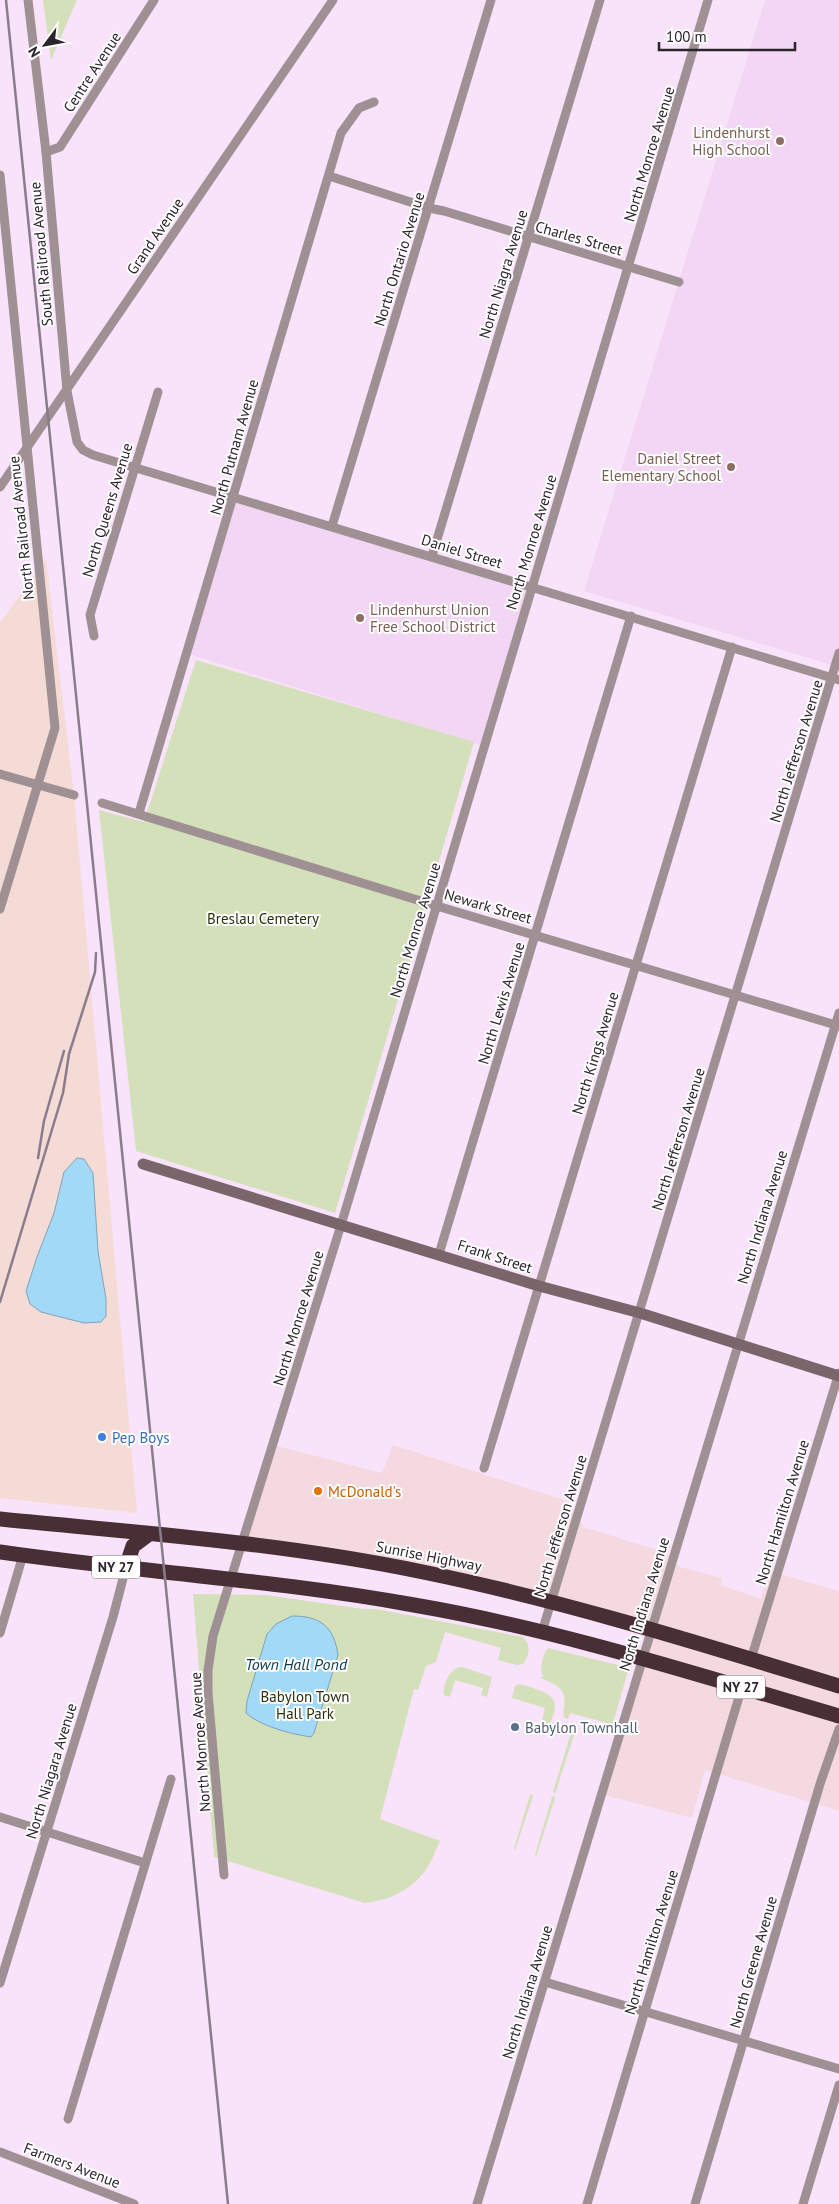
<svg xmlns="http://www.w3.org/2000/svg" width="839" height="2204" viewBox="0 0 839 2204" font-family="'PT Sans',sans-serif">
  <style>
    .commercial { fill: #f4dae0 }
    .industrial { fill: #f5dbd5 }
    .built { fill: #f2d6f3 }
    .green { fill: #d3e0b9 }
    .water { fill: #a1d9f7; stroke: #7ea3ba }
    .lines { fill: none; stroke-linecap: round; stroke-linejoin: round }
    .street { stroke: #9f9094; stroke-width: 9 }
    .secondary { stroke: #79656a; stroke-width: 11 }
    .highway { stroke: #482e35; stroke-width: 15 }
    .rail { stroke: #8b7c8c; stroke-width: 2.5 }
    .education-dot { fill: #8d6e63; stroke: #fff; stroke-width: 2 }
    .shop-dot { fill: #3f7fe0; stroke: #fff; stroke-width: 2 }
    .food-dot { fill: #e8710a; stroke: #fff; stroke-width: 2 }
    .service-dot { fill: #5c6f8a; stroke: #fff; stroke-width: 2 }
    .labels { text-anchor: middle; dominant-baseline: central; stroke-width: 4; stroke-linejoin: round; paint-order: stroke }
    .shield { fill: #fff; stroke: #6b666b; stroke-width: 1 }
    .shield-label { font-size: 14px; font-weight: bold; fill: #2c242c }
    .street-label { font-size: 15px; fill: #2c242c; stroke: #fff }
    .education-label { font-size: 15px; fill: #785e54; stroke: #fff; text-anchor: end }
    .park-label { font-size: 15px; fill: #27310a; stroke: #fff }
    .shop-label { font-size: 15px; fill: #366cbe; stroke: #fff; text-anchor: start }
    .food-label { font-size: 15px; fill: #c56008; stroke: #fff; text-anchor: start }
    .service-label { font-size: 15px; fill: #4e5e75; stroke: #fff; text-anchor: start }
    .water-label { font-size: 16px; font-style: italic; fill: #0b3b50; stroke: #fff }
  </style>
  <rect width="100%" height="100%" fill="#f9e3fb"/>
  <path class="commercial" d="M273 1445 382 1473 393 1445 567 1501 584 1527 664 1552 680 1567 722 1578 721 1585 761 1599 770 1571 839 1591V1811L705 1770 692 1818 601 1794 651 1629 552 1601 243 1544Z"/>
  <path class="industrial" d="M46 559 74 795 137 1513 0 1498V623Z"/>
  <g class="built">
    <path d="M765 0H839V667L584 591Z"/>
    <path d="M233 497 532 587 484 746 188 654Z"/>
  </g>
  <g class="green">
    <path d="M43 0H77L51 60Z"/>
    <path d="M196 660 474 742 335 1213 136 1151 99 810 144 822Z"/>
    <path d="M193 1594 266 1595 363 1609H376L523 1637C531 1645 530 1655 523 1664L517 1665 498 1660 501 1648 445 1632 436 1662 426 1666 418 1690 414 1689 380 1819 440 1841C436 1848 434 1856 430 1863 416 1888 392 1900 365 1903L214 1857Z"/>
    <path d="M548 1648 626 1667 628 1671 611 1730 607 1732V1723L570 1713 568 1719 564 1718C562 1706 570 1695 556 1685 551 1682 546 1681 541 1678L543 1676C539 1669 543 1654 548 1648Z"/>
    <path d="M462 1667 492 1677 487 1697 481 1695 483 1688 455 1680 450 1697 444 1695C443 1684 450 1667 462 1667Z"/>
    <path d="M520 1684C544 1692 566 1694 549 1725L541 1724 545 1708 512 1698 515 1686Z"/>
    <path d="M571 1733 574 1735 555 1794 553 1792Z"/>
    <path d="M532 1794 533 1796 515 1850 514 1849 530 1795Z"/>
    <path d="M554 1796 555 1798 536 1857 535 1855 552 1797Z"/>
  </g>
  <g class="water">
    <path d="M77 1158 84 1159 93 1173 98 1251 106 1299V1316L101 1322 84 1323 41 1312 30 1304 26 1291 37 1257 54 1213 64 1172Z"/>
    <path d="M292 1616C320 1616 334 1626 338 1655L314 1733 311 1737C291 1734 260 1726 246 1713L247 1701 267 1634 276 1624Z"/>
  </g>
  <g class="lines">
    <g class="street">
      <path d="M28 0 46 152 67 391 77 442 83 450 93 455 839 680"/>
      <path d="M46 152 60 147 154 0"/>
      <path d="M0 175 55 728 0 909"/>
      <path d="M329 176 429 208 444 211 679 282"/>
      <path d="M0 487 333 0"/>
      <path d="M332 526 491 0"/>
      <path d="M432 556 600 0"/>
      <path d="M94 636 90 615 158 392"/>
      <path d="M0 774 74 795"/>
      <path d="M102 803 437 906 839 1026"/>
      <path d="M139 813 341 133 359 108 374 102"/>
      <path d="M439 1254 631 616"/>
      <path d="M484 1468 732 647"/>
      <path d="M542 1632 839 653"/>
      <path d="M0 1633 23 1555"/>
      <path d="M751 1659 839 1373"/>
      <path d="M0 1817 145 1863"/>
      <path d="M224 1875 208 1693V1670L213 1636 341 1225 708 0"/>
      <path d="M545 1982 839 2069"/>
      <path d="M0 1983 113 1617 126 1567"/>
      <path d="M68 2119 171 1779"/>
      <path d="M0 2152 134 2204"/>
      <path d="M477 2204 839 1013"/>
      <path d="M587 2204 742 1687"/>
      <path d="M695 2204 820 1784 839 1729"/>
      <path d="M803 2204 839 2085"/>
    </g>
    <path class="secondary" d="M143 1164 539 1286 640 1313 839 1376"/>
    <g class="highway">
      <path d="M0 1519C141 1533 284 1543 423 1572 565 1601 701 1644 839 1686"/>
      <path d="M0 1552C138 1572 277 1580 414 1605 560 1630 698 1675 839 1716"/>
      <path d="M126 1567 133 1546 149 1534"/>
    </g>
    <g class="rail">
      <path d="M6 0 228 2204"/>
      <path d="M38 1158 44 1121 64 1051"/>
      <path d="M0 1302 63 1093 69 1054 95 972 96 953"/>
    </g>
  </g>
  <g class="education-dot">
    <circle cx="780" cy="141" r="5"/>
    <circle cx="731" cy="467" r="5"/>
    <circle cx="360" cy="618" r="5"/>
  </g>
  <circle class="shop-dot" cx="102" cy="1437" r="5"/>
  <circle class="food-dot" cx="318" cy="1491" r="5"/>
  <circle class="service-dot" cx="515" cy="1727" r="5"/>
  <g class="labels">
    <g class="shield">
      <rect x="92" y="1555.5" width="48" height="23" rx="4"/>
      <rect x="717" y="1675.5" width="48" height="23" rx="4"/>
    </g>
    <g class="shield-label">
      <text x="116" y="1567">NY 27</text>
      <text x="741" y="1687">NY 27</text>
    </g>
    <g class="street-label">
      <text transform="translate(92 72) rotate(-57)">Centre Avenue</text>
      <text transform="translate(649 154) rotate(-73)">North Monroe Avenue</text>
      <text transform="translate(155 236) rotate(-56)">Grand Avenue</text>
      <text transform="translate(579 238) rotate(16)">Charles Street</text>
      <text transform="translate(41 254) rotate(-95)">South Railroad Avenue</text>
      <text transform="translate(399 259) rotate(-73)">North Ontario Avenue</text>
      <text transform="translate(503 274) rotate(-73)">North Niagra Avenue</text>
      <text transform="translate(234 447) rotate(-74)">North Putnam Avenue</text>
      <text transform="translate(107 510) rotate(-73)">North Queens Avenue</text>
      <text transform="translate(21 528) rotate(-96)">North Railroad Avenue</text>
      <text transform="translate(531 542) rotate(-73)">North Monroe Avenue</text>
      <text transform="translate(462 551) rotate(17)">Daniel Street</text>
      <text transform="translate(796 751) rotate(-73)">North Jefferson Avenue</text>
      <text transform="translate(488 906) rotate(16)">Newark Street</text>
      <text transform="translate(415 930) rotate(-73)">North Monroe Avenue</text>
      <text transform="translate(501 1003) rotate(-73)">North Lewis Avenue</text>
      <text transform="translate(595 1053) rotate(-73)">North Kings Avenue</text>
      <text transform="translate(678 1139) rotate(-73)">North Jefferson Avenue</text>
      <text transform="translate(762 1217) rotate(-73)">North Indiana Avenue</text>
      <text transform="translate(495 1256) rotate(18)">Frank Street</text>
      <text transform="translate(298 1318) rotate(-73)">North Monroe Avenue</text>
      <text transform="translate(782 1512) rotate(-73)">North Hamilton Avenue</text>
      <text transform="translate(560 1526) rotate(-73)">North Jefferson Avenue</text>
      <text transform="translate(429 1556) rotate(11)">Sunrise Highway</text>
      <text transform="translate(644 1604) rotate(-73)">North Indiana Avenue</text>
      <text transform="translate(200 1742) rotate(-94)">North Monroe Avenue</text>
      <text transform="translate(51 1771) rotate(-73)">North Niagara Avenue</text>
      <text transform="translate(651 1942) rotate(-73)">North Hamilton Avenue</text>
      <text transform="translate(753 1962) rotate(-74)">North Greene Avenue</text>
      <text transform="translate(527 1992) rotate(-73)">North Indiana Avenue</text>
      <text transform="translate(72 2165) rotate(21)">Farmers Avenue</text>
    </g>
    <g class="education-label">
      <text x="770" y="132">Lindenhurst<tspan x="770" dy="17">High School</tspan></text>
      <text x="721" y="458">Daniel Street<tspan x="721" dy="17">Elementary School</tspan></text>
      <text x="370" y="609" text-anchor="start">Lindenhurst Union<tspan x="370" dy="17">Free School District</tspan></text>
    </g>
    <g class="park-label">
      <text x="263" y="918">Breslau Cemetery</text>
      <text x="305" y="1696">Babylon Town<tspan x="305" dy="17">Hall Park</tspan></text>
    </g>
    <g class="shop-label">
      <text x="112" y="1437">Pep Boys</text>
    </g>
    <g class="food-label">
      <text x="328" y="1491">McDonald's</text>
    </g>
    <g class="service-label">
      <text x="525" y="1727">Babylon Townhall</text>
    </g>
    <g class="water-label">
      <text x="296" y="1664">Town Hall Pond</text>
    </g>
  </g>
  <g transform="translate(45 45) rotate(238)" stroke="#ffffff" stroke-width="4" paint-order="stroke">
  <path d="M0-4L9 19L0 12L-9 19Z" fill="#2c242c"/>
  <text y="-8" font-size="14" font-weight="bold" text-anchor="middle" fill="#2c242c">N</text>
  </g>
  <path d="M659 42v8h136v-8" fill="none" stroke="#2c242c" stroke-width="2.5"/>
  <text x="666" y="42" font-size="15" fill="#2c242c" stroke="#ffffff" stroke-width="4" paint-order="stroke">100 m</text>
</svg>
